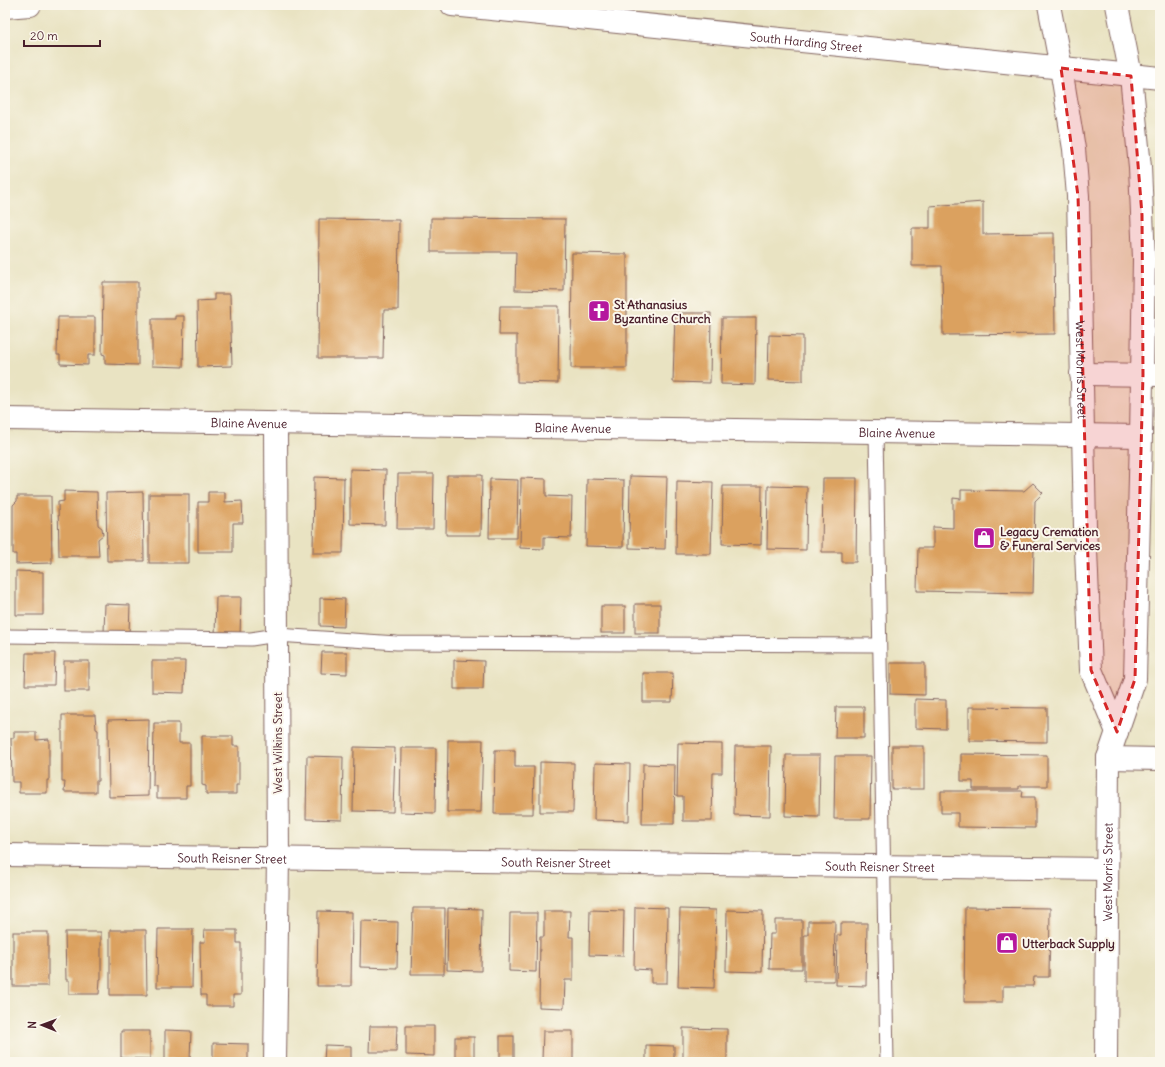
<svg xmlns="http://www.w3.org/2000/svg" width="1165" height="1067" viewBox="0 0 1165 1067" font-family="Delius,sans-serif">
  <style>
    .building { fill: #dba15f }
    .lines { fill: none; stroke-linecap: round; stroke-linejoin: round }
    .lane-casing { stroke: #826460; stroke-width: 15 }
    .street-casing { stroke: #826460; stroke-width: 24 }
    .secondary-casing { stroke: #826460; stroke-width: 24 }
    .primary-casing { stroke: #826460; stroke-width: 24 }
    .lane { stroke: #fff; stroke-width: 13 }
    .street { stroke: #fff; stroke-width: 22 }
    .secondary { stroke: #fff; stroke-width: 22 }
    .primary { stroke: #fff; stroke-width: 22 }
    .marked { fill: #d62828; fill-opacity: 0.2; stroke: #d62828; stroke-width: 3; stroke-dasharray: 8 5; stroke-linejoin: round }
    .labels { text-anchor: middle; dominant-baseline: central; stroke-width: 4; stroke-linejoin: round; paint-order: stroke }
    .street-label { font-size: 12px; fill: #4a1f2b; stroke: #fbf7ec }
    .poi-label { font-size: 12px; font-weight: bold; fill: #4a1f2b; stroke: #fbf7ec; text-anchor: start }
  </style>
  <rect width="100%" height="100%" fill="#fbf7ec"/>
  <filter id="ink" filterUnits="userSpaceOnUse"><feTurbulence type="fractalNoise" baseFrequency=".025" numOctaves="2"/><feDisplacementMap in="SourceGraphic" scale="8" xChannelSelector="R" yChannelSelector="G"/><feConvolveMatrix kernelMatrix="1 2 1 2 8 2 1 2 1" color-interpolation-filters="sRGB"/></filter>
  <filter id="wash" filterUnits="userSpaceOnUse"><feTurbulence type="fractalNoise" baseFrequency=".012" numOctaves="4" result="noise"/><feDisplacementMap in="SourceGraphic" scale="16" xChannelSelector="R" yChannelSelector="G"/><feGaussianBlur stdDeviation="0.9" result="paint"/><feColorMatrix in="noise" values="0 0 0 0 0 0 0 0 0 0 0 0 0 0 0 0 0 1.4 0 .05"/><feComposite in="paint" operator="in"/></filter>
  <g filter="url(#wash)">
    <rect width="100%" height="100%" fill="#e9e3c2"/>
    <g id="blocks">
      <g class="building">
        <path d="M983 202V234L1054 233 1055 334 943 335 942 266H912V228H930V206Z"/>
        <path d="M431 218 565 219 564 291 515 290 516 252H431Z"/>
        <path d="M319 219 399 220 398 310H384L383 358H318Z"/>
        <path d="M572 253 627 254V368H571Z"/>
        <path d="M103 282H138V365L105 364V355L102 354Z"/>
        <path d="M214 294H230L232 366 198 367 197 301 214 300Z"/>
        <path d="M500 306H559L558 383 517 382V335H499Z"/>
        <path d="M675 313H711L710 383 673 382Z"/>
        <path d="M175 316H184L183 367 152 366V319H175Z"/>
        <path d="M58 317H95V355H88V365L60 364V355H57Z"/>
        <path d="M722 318H756L755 385 721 384Z"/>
        <path d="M769 335 803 336V381L768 380Z"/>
        <path d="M350 469 386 470 385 525 350 524Z"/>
        <path d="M398 474H434L433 529H397Z"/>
        <path d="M447 475H482L481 535H446Z"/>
        <path d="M630 476 667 477 665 549 629 548Z"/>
        <path d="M314 477 344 478 343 553H313Z"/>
        <path d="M521 478 546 479V496L572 497 571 538 544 537V549L520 548Z"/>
        <path d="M823 478H857L856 562H842V552H822Z"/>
        <path d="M490 479 518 480 517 538H489Z"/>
        <path d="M587 479 624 480 623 547 586 546Z"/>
        <path d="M677 481 713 482 711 554H676Z"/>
        <path d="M1033 483 1043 493 1035 501 1033 593 917 591 918 548H933V527L953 528V498L961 499V490L1024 491Z"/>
        <path d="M723 486H762L761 545 722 544Z"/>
        <path d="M768 486 807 487 806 550 767 549Z"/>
        <path d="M64 491 97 492 98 525 102 528 103 535 98 539 99 556H59L58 502 64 501Z"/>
        <path d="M143 492 144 561H107L106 493Z"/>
        <path d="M208 492H225V502L242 501 243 523H233V552H198V502H208Z"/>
        <rect x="149" y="494" width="40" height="69"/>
        <path d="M17 496H51L52 563 16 564V554H13V505L17 501Z"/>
        <path d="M16 571 43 572V615H16Z"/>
        <path d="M216 597H241L240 637 215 636Z"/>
        <path d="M320 598 345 599 344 627 320 626Z"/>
        <path d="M105 604 130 605 129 633 104 632Z"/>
        <rect x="635" y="604" width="25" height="29"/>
        <rect x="601" y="606" width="24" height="27"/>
        <path d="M322 652H347V674L321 673Z"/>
        <path d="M26 653H55L54 685H25Z"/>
        <path d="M454 660 484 661 483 689H454Z"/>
        <rect x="64" y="661" width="25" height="30"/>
        <path d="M152 661H185L184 693 152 692Z"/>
        <path d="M890 663H925V695L890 694Z"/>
        <path d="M643 673H673L672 702H643Z"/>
        <path d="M915 699 946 700V729L915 728Z"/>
        <path d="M836 707H864V738H835Z"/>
        <path d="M969 707 1047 708V742L969 741Z"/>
        <path d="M62 715H95L96 729 98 730V781H96V792H64L65 782H62Z"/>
        <path d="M149 719 148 796 109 797 108 720Z"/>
        <path d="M154 723H179V743H190V786H186V798H157V786H153Z"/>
        <path d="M14 732H36V740L49 739V780H47V793H19V782H12L11 738H14Z"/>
        <path d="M202 736H233V746H239V785H236V794H206V786L202 785Z"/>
        <path d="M448 740H483L481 812H447Z"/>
        <path d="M678 743 722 744V773H713L712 821H683V796H677Z"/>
        <path d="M735 746H771L770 816 734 815Z"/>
        <rect x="892" y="746" width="32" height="43"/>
        <path d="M354 747 395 748 393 812 353 811Z"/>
        <path d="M401 748H436L435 813 400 812Z"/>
        <path d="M495 750H515V767H534L533 814H494Z"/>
        <path d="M961 754 1047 755V786H1019V789H973V781H961Z"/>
        <path d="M786 755H820L819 817 785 816Z"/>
        <path d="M307 756 343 757 342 820 306 819Z"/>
        <path d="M835 756H871L870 819H834Z"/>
        <path d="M540 762 574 763 573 812H540Z"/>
        <path d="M595 763 630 764 629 821 594 820Z"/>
        <path d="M643 764 675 765 674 824H642Z"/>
        <path d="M941 791H1023L1022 797H1035V828L958 827V813H941Z"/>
        <path d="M635 907 668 908 667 983H651V970L634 969Z"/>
        <path d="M965 907 1050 908 1049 977H1034L1033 986H1003V1002H964Z"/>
        <path d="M413 908H445L444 974H411Z"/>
        <path d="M448 908 482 909 481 971 447 970Z"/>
        <path d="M680 909 716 910 714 988 678 987Z"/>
        <path d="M590 910 624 911 623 956 589 955Z"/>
        <path d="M727 910 763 911 762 972 726 971Z"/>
        <path d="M318 911 352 912 351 986H317Z"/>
        <path d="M544 911H570L569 937H573V980H565L564 1008 539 1007 540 937H544Z"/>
        <path d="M510 913H537L536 972 509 971Z"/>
        <path d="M775 920H802V969H769L770 934H775Z"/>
        <path d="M361 921 398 922 397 968 360 967Z"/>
        <path d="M808 921H835L834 981H804V935H808Z"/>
        <path d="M841 923H867L866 986 836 985 837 935H841Z"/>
        <path d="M158 929H193L192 987H157Z"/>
        <path d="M110 930H146L147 995H110Z"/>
        <path d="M204 930H237V943H241V995H233V1006H206V995H201L200 942H205Z"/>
        <rect x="13" y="932" width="35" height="54"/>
        <path d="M65 932H101V979H100L99 994H69V980H66Z"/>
        <path d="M370 1026H397L396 1052H369Z"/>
        <path d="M406 1026H434V1056L406 1055Z"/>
        <path d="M683 1028 727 1029V1062H683Z"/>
        <path d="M165 1030 191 1031 190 1060H165Z"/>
        <path d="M121 1031H150V1059L121 1058Z"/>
        <path d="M543 1031H573V1061L542 1060Z"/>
        <rect x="500" y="1036" width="14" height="24"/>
        <rect x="455" y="1037" width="19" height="25"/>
        <path d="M213 1043 248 1044V1062H213Z"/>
        <path d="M325 1045 351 1046V1062H324Z"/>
        <path d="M646 1045 674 1046V1062H646Z"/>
      </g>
    </g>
  </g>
  <g filter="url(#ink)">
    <use href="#blocks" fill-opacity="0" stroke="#826460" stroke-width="1"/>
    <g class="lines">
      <g class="lane-casing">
        <g id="lane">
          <path d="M876 432 887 1062"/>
          <path d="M5 636 251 639 277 635 397 643 879 645"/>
        </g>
      </g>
      <g class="street-casing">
        <g id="street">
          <path d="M1081 374 1160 375"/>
          <path id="s1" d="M5 419 1141 436"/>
          <path d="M1108 758 1160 759"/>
          <path id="s2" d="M5 855 1107 869"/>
          <path d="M275 1062 278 858 276 424"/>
        </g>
      </g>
      <g class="secondary-casing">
        <g id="secondary">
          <path id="s3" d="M1061 68 1074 149 1078 196 1085 526 1091 670 1117 732"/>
          <path id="s4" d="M1106 1062 1108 758 1135 679 1141 436 1144 259 1140 167 1131 76"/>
        </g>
      </g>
      <g class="primary-casing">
        <g id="primary">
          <path id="s5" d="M452 5 1160 78"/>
          <path d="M1049 5 1061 68"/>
          <path d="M1117 5 1131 76"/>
          <path d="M5 7 30 5"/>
        </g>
      </g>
      <use href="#lane" class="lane"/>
      <use href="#street" class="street"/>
      <use href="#secondary" class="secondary"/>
      <use href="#primary" class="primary"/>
    </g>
  </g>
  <path class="marked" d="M1061 68 1131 76 1142 215 1143 375 1135 679 1117 732 1091 670 1078 196Z"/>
  <defs>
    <g id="church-square" transform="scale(1.15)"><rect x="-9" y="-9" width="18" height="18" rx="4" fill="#b5179e" stroke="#fbf7ec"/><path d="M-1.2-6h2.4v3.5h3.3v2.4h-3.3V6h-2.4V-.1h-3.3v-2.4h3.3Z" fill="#fff"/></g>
    <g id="shop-square" transform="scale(1.15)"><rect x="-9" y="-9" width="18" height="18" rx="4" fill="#b5179e" stroke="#fbf7ec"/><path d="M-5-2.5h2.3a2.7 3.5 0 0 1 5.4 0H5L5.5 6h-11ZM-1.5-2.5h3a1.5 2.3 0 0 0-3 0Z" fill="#fff"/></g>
  </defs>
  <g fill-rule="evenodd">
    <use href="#church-square" x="599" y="311"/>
    <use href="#shop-square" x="984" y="538"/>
    <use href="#shop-square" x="1007" y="943"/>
  </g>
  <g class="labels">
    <g class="street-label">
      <text stroke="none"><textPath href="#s5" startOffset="356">South Harding Street</textPath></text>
      <text stroke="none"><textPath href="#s3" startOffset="303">West Morris Street</textPath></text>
      <text stroke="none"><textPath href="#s1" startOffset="244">Blaine Avenue</textPath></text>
      <text stroke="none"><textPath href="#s1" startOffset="568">Blaine Avenue</textPath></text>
      <text stroke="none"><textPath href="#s1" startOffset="892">Blaine Avenue</textPath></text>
      <text transform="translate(277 743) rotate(-90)">West Wilkins Street</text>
      <text stroke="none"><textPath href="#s2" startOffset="227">South Reisner Street</textPath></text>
      <text stroke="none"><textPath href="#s2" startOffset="551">South Reisner Street</textPath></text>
      <text stroke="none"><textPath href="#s2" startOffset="875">South Reisner Street</textPath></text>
      <text stroke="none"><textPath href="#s4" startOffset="190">West Morris Street</textPath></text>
    </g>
    <g class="poi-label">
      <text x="614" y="304">St Athanasius<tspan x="614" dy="14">Byzantine Church</tspan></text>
      <text x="1000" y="531">Legacy Cremation<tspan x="1000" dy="14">&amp; Funeral Services</tspan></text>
      <text x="1022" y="943">Utterback Supply</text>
    </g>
  </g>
  <rect width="1165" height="1067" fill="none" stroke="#fbf7ec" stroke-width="20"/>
  <g transform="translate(42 1025) rotate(271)" stroke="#fbf7ec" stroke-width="3" paint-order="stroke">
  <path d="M0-3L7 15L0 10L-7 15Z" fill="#4a1f2b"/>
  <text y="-6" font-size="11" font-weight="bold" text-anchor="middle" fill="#4a1f2b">N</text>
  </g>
  <path d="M24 40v6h76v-6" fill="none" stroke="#4a1f2b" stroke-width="2"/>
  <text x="30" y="40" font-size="12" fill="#4a1f2b" stroke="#fbf7ec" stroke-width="3" paint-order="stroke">20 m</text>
</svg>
